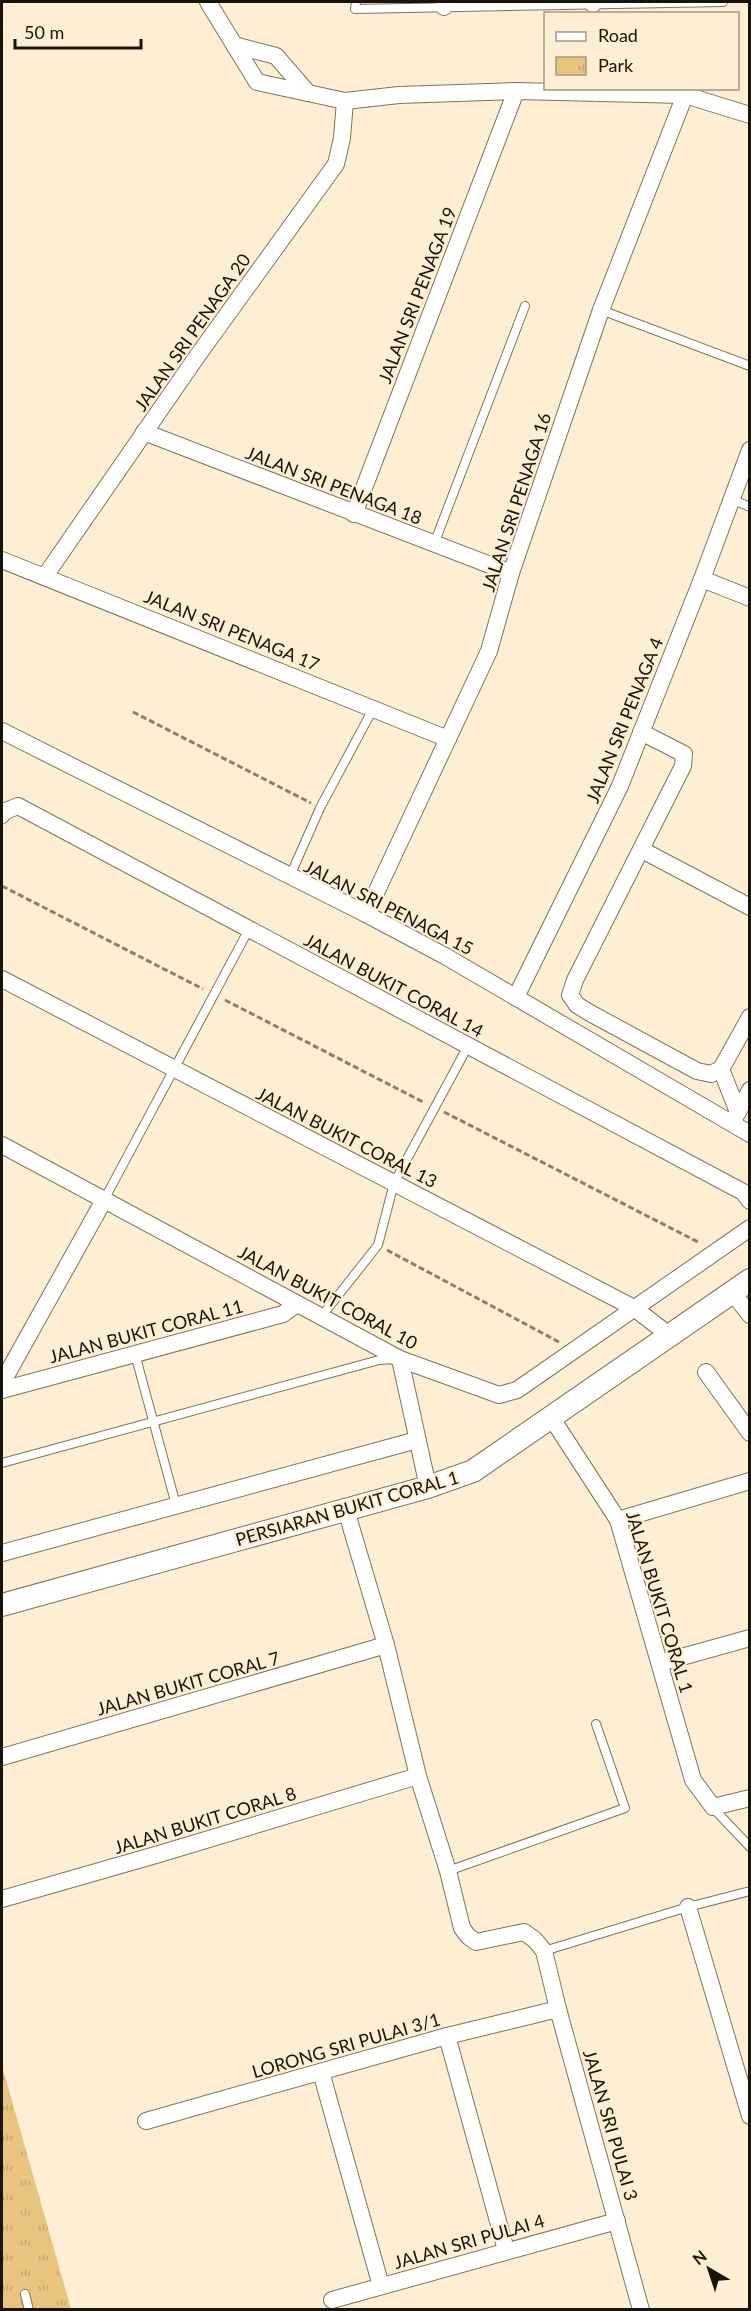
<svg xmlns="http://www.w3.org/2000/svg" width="751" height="2311" viewBox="0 0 751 2311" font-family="Lato,sans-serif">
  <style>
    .park { fill: url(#park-tufts) }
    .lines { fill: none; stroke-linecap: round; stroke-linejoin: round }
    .lane-casing { stroke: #80735a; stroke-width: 10 }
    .street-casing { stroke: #80735a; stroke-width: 18 }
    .secondary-casing { stroke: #80735a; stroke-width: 24 }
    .path { stroke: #8a7f6d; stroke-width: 3; stroke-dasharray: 6 3; stroke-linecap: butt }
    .lane { stroke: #fff; stroke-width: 8 }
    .street { stroke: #fff; stroke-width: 16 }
    .secondary { stroke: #fff; stroke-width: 22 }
    .labels { text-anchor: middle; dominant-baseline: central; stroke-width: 4.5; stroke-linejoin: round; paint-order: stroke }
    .street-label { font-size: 18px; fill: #19140a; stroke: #feeed3 }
  </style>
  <defs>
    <pattern id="park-tufts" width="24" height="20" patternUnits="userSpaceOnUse" patternTransform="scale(1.5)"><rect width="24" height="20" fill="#e9c47e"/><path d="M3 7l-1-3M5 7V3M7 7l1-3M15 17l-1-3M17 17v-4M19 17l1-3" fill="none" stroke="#c7a86c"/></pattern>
  </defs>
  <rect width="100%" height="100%" fill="#feeed3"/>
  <path class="park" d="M2 2066 71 2309H2Z"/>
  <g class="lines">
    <g class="lane-casing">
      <g id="lane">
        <path d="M356 2 355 9 723 2"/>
        <path d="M601 310 750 366"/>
        <path d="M731 499 750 507"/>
        <path d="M434 544 525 306"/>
        <path d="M290 876 320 808 373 709"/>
        <path d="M104 1200 249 929"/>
        <path d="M321 1317 378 1245 394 1183 468 1046"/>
        <path d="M135 1354 176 1505"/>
        <path d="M2 1463 379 1360 395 1359"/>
        <path d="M713 1808 750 1847"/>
        <path d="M448 1871 625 1808 596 1724"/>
        <path d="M544 1951 688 1907 750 1891"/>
        <path d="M25 2294 29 2310"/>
      </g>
    </g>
    <g class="street-casing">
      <g id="street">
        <path d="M208 2 257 82 345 101 399 95 516 91 685 95 750 115"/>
        <path d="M593 4V2"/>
        <path d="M444 7V2"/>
        <path d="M234 45 276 56 308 93"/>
        <path d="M144 432 511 573"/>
        <path d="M354 514 516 91"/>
        <path d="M2 560 448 739"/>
        <path d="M45 576 198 355 336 164 342 138 345 101"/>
        <path d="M702 579 750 598"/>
        <path d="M2 731 366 914 445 956 750 1134"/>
        <path d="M641 732 684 754 683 766 575 980 570 995 577 1005 590 1013 697 1071 711 1074 721 1069 750 1017"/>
        <path d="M2 815 3 812 18 806 743 1192 750 1201"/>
        <path d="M642 850 750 907"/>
        <path d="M366 914 489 651 511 573 601 310 685 95"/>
        <path d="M2 979 634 1308 669 1335"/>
        <path d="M516 997 620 786 702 579 750 450"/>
        <path d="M721 1069 738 1112"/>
        <path d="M734 1119 750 1090"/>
        <path d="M2 1145 400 1359 499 1395 517 1390 750 1228"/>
        <path d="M732 1292 750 1315"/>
        <path d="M400 1359 428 1487"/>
        <path d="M706 1372 750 1433"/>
        <path d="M2 1383 104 1200"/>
        <path d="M2 1390 283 1314 297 1304"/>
        <path d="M551 1417 618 1520 693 1780 713 1807 750 1798"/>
        <path d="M346 1510 386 1645 418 1776 448 1871 462 1928 468 1936 476 1942 524 1932 535 1940 544 1951 558 2009 641 2310"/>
        <path d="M618 1520 750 1481"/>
        <path d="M2 1553 417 1440"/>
        <path d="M660 1663 750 1638"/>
        <path d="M2 1757 386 1645"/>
        <path d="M2 1899 159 1854 418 1776"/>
        <path d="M688 1907 750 2116"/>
        <path d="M447 2036 506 2250"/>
        <path d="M321 2072 381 2286"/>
        <path d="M146 2121 447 2036 558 2009"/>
        <path d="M332 2300 617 2221"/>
      </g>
    </g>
    <g class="secondary-casing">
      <path id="secondary" d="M2 1605 428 1487 473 1471 750 1280"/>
    </g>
    <g class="path">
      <path d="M133 712 311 803"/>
      <path d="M2 886 203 989"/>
      <path d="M225 1000 425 1103"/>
      <path d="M444 1112 700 1243"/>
      <path d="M387 1250 559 1342"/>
    </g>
    <use href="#lane" class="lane"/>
    <use href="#street" class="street"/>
    <use href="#secondary" class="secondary"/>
  </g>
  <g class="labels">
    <g class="street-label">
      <text transform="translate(417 295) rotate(-69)">JALAN SRI PENAGA 19</text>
      <text transform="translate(192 332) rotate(-55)">JALAN SRI PENAGA 20</text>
      <text transform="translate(334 485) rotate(21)">JALAN SRI PENAGA 18</text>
      <text transform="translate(516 502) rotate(-72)">JALAN SRI PENAGA 16</text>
      <text transform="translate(232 630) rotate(22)">JALAN SRI PENAGA 17</text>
      <text transform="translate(624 720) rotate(-68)">JALAN SRI PENAGA 4</text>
      <text transform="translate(389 907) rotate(27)">JALAN SRI PENAGA 15</text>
      <text transform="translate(394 985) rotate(28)">JALAN BUKIT CORAL 14</text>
      <text transform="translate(347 1137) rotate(27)">JALAN BUKIT CORAL 13</text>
      <text transform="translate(328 1297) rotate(28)">JALAN BUKIT CORAL 10</text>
      <text transform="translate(146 1331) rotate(-15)">JALAN BUKIT CORAL 11</text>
      <text transform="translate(347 1508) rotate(-16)">PERSIARAN BUKIT CORAL 1</text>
      <text transform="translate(660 1602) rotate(73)">JALAN BUKIT CORAL 1</text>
      <text transform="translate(188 1683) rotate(-16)">JALAN BUKIT CORAL 7</text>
      <text transform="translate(205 1820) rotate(-17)">JALAN BUKIT CORAL 8</text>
      <text transform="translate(346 2045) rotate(-16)">LORONG SRI PULAI 3/1</text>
      <text transform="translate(611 2125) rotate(74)">JALAN SRI PULAI 3</text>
      <text transform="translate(469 2241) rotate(-16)">JALAN SRI PULAI 4</text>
    </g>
  </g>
  <rect width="751" height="2311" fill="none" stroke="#19140a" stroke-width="6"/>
  <rect x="544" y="12" width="195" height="78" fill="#feeed3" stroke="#a29783" stroke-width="1.5"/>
  <rect x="556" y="32" width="30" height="9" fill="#ffffff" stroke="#a29783" stroke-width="1.5"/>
  <text x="598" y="42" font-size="18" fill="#19140a">Road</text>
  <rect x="556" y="57" width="30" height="18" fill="url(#park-tufts)" stroke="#a29783" stroke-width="1.5"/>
  <text x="598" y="72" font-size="18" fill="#19140a">Park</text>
  <g transform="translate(709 2269) rotate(321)" stroke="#feeed3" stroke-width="4.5" paint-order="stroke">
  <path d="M0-4.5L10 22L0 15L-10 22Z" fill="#19140a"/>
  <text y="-9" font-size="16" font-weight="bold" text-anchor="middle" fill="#19140a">N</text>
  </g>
  <path d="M15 39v9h126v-9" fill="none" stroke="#19140a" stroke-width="3"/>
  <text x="24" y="39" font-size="18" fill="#19140a" stroke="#feeed3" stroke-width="4.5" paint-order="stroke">50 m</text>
</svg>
